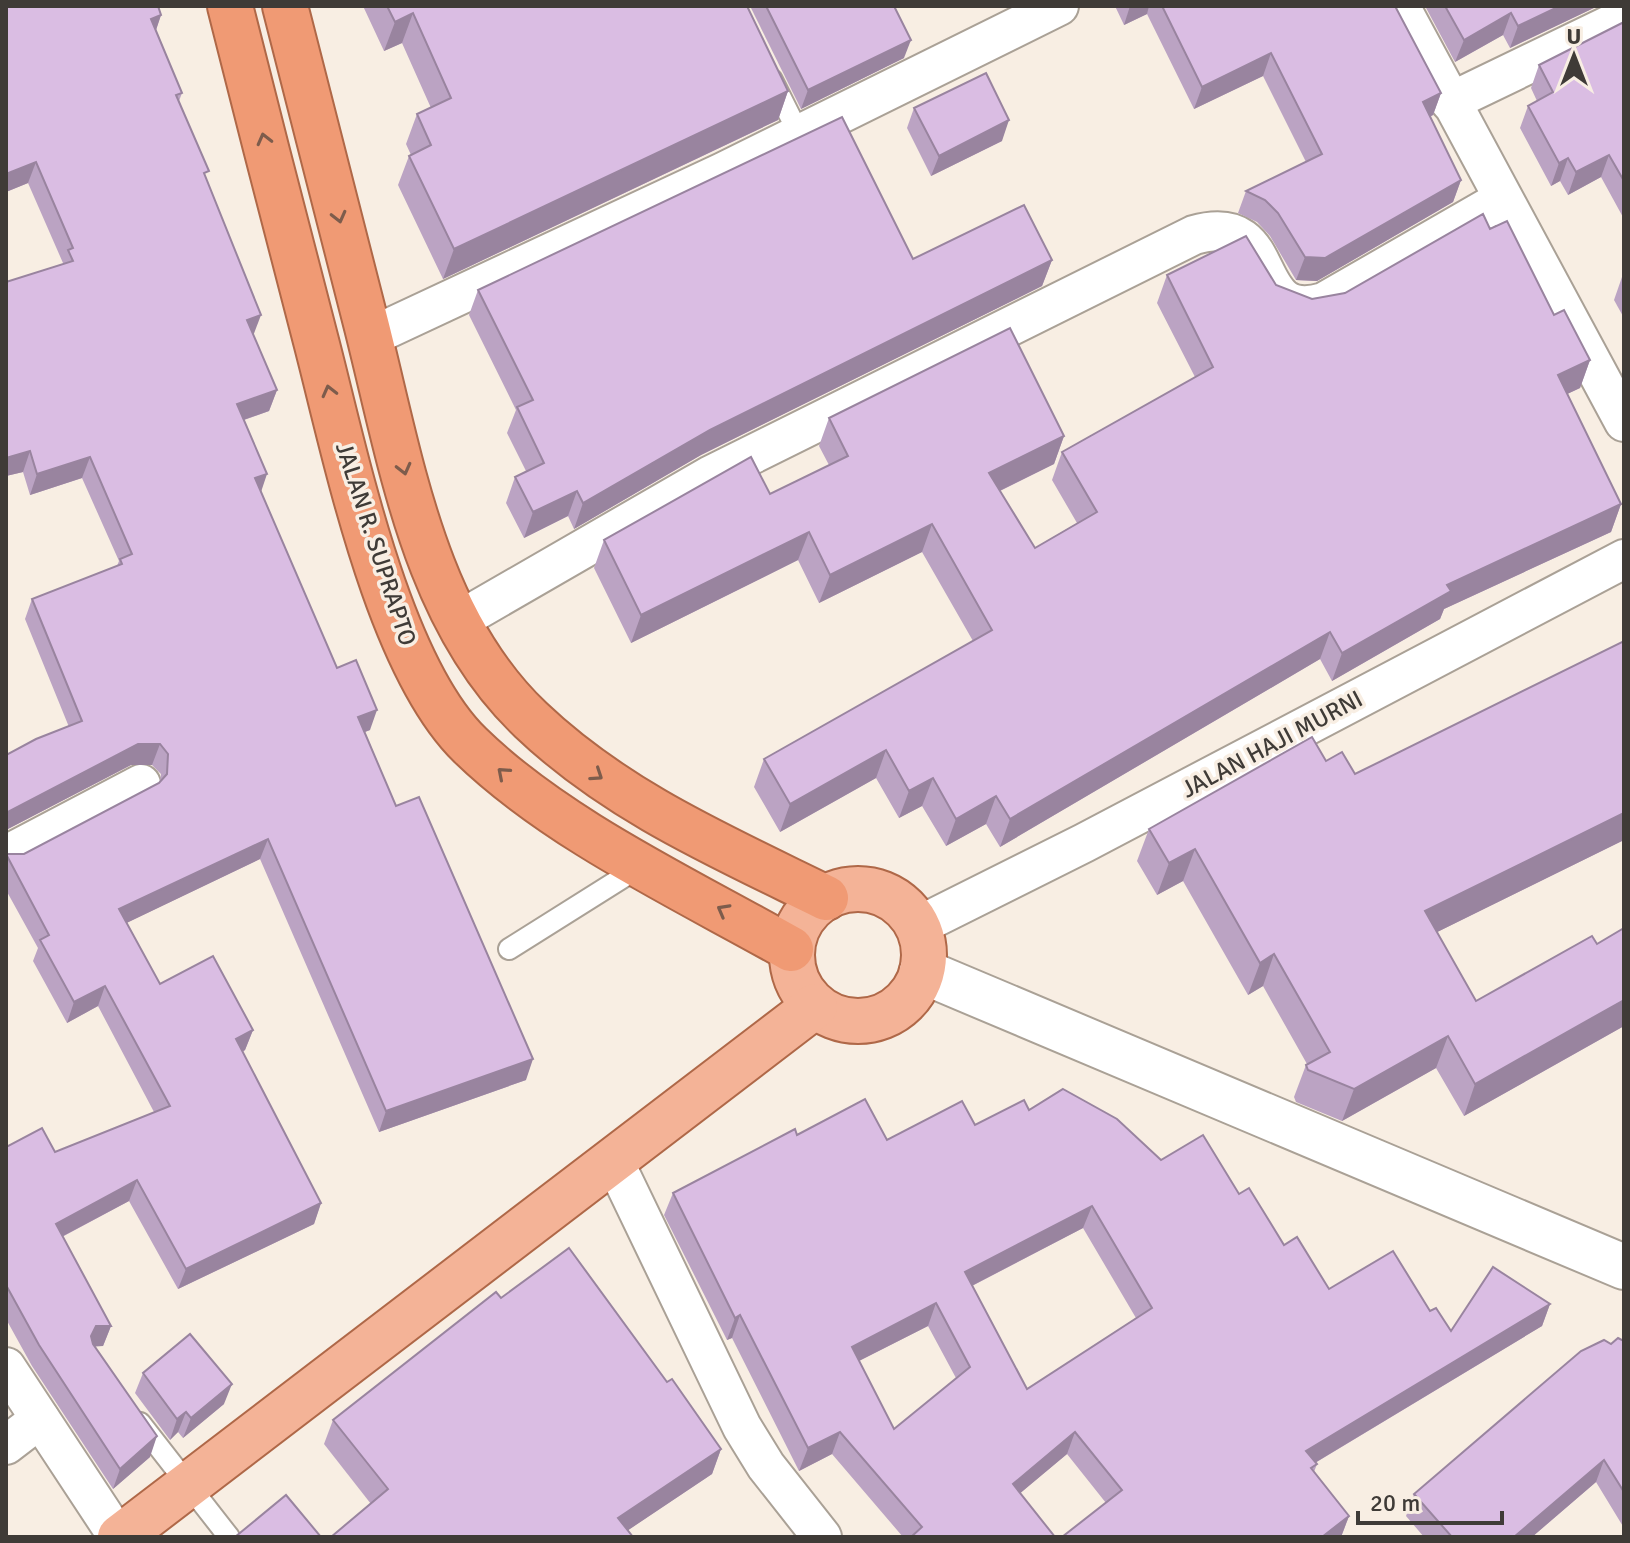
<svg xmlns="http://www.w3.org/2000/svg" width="1630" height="1543" viewBox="0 0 1630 1543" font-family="Signika,sans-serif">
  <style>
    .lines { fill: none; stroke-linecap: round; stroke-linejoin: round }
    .service-casing { stroke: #aaa196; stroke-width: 24 }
    .minor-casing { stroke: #aaa196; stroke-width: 42 }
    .tertiary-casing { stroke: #aaa196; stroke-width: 48 }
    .primary-casing { stroke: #af6848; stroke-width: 48 }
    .trunk-casing { stroke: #af6848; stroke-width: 48 }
    .service { stroke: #fff; stroke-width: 20 }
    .minor { stroke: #fff; stroke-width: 38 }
    .tertiary { stroke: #fff; stroke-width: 44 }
    .primary { stroke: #f4b397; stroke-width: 44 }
    .trunk { stroke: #f09a74; stroke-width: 44 }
    .wall { fill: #bba3c3; fill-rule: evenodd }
    .shaded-wall { fill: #99849f }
    .building { fill: #dabde3; stroke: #99849f; stroke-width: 2; fill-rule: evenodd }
    .oneway { stroke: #7d5c4c }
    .labels { text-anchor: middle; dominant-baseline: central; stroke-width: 7; stroke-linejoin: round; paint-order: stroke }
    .street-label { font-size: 24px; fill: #3f3b37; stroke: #f8eee3 }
  </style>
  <rect width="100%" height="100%" fill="#f8eee3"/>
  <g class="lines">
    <g class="service-casing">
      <g id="service">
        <path d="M772 80 799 134"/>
        <path d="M509 949 641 866"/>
        <path d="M140 1423 229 1537"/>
      </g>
    </g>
    <g class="minor-casing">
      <g id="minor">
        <path d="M1400 6 1624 422"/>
        <path d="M1450 102 1624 18"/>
        <path d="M370 337 723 172 1059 6"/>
        <path d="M458 621 711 475 1194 235C1285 209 1244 326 1324 302L1503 199"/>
        <path d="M6 855 141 784"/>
        <path d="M918 926 1084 843 1624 559"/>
        <path d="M613 1159 742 1427 766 1466 822 1537"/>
        <path d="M6 1367 118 1537"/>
        <path d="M6 1445 40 1419"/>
      </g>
    </g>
    <g class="tertiary-casing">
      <path id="tertiary" d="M922 971 1624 1267"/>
    </g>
    <g class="primary-casing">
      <g id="primary">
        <circle cx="858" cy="955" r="66"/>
        <path d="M120 1537 815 1006"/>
      </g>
    </g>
    <g class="trunk-casing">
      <g id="trunk">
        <path d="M230 6C258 118 287 229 316 341 345 452 387 664 470 745 556 829 687 890 791 949"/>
        <path d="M285 6C312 112 339 217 366 323 401 460 424 619 531 720 616 801 722 847 826 898"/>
      </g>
    </g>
    <use href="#service" class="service"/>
    <use href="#minor" class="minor"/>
    <use href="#tertiary" class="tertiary"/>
    <use href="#primary" class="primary"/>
    <use href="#trunk" class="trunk"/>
  </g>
  <g class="wall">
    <path d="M6 6 161 15 156 30 182 93 179 101 206 179 253 335 277 390 269 411 244 420 261 492 337 668 370 730 365 732 396 806 526 1080 379 1132 260 859 126 923 160 984 253 1030 245 1050 243 1052 321 1203 314 1224 178 1289 129 1201 62 1237 111 1326 103 1346H95L150 1457 113 1489 32 1366 6 1319V1147L55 1152 154 1112 98 1006 67 1023 33 961 38 948 6 890V854H24L159 783 160 781 161 774 152 765H131L6 830V755L69 727 25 619 32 599 117 566 119 561 82 478 30 495 23 472 6 476V282L63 264V263L28 183 6 192Z"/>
    <path d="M363 6H747L788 91 778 120 443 279 398 185 409 156 411 155 406 144 417 114 431 108 402 43 384 51Z"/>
    <path d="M750 6H894L904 58 801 109Z"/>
    <path d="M1115 6H1395L1441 93 1433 115 1430 117 1461 180 1453 202 1317 281 1296 280 1270 236 1257 222 1238 213 1246 191 1306 162 1263 76 1194 109 1147 14 1124 25Z"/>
    <path d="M1425 6H1598L1510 48 1503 35 1455 62Z"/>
    <path d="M1624 22V219L1601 177 1568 195 1560 181 1551 186 1520 128 1528 106 1537 101 1531 88 1539 65Z"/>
    <path d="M914 108 1002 141 931 176 907 128Z"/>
    <path d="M1490 229 1554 315 1590 360 1580 388 1567 394 1621 504 1611 532 1444 609 1440 619 1332 681 1320 659 1000 847 986 824 946 846 922 806 899 818 876 778 780 832 754 787 764 759 973 641 922 552 819 603 798 560 631 643 594 568 604 540 770 494 829 465 819 446 829 418 1064 436 1054 464 1000 491 1035 548 1077 523 1052 480 1062 452 1195 377 1157 303 1167 275 1276 285 1312 299 1345 293Z"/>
    <path d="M913 259 1052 260 1042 286 701 455 574 529 568 516 524 538 506 503 515 477 526 471 507 433 516 410 469 315 478 290Z"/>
    <path d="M1624 276V318L1614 300 1622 277Z"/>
    <path d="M1624 641V840L1437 932 1476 1001 1597 944 1624 928V1026L1464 1116 1436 1068 1342 1121 1296 1102 1294 1097 1306 1065 1307 1064 1263 986 1248 995 1183 881 1157 895 1137 861 1149 829 1326 761 1355 774Z"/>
    <path d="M1029 1110 1161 1160 1239 1194 1284 1245 1329 1289 1430 1311 1451 1331 1550 1304 1542 1326 1315 1463 1317 1464 1314 1472 1349 1516 1341 1537H1062L1106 1503 1067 1454 1020 1493 1055 1537H903L832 1454 799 1471 732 1338 727 1340 664 1215 673 1193 797 1135 887 1140 975 1125ZM1083 1228 1136 1318 1027 1389 972 1286ZM928 1326 956 1378 894 1429 859 1361Z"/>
    <path d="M501 1298 667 1382 721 1449 712 1474 628 1530 371 1504 324 1444 333 1420Z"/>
    <path d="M1624 1341V1528L1596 1482 1532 1537H1424L1406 1516 1414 1494 1611 1344Z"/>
    <path d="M143 1373 224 1404 183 1438 178 1432 170 1440 135 1393Z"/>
  </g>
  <g class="shaded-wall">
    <path d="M1130 6H1149L1147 14 1124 25Z"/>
    <path d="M1560 6H1598L1510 48 1518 26Z"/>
    <path d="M413 13 402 43 384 51 395 22Z"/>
    <path d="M1511 13 1503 35 1455 62 1464 40Z"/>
    <path d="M161 15 154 36 151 19Z"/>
    <path d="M911 40 904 58 801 109 808 90Z"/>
    <path d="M1271 53 1263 76 1194 109 1202 87Z"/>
    <path d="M788 91 778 120 443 279 454 249Z"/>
    <path d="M1441 93 1433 115 1414 124 1423 102Z"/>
    <path d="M1009 120 1002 141 931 176 939 156Z"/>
    <path d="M1609 155 1601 177 1568 195 1576 172Z"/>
    <path d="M1568 158 1560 181 1551 186 1559 163Z"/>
    <path d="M36 162 28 183 6 192V174Z"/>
    <path d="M1461 180 1453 202 1317 281 1296 280 1305 257Z"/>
    <path d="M1052 260 1042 286 701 455 574 529 583 503 710 430Z"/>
    <path d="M261 315 253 336 247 320Z"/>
    <path d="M1590 360 1580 388 1548 403 1558 375Z"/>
    <path d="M277 390 269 411 229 425 237 404Z"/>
    <path d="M1064 436 1054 464 979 501 989 473Z"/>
    <path d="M30 451 23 472 6 476V458Z"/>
    <path d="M90 457 82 478 30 495 37 474Z"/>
    <path d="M267 474 260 495 255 478Z"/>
    <path d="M577 491 568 516 524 538 533 512Z"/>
    <path d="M1621 504 1611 532 1444 609 1440 619 1332 681 1342 653 1447 585Z"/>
    <path d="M932 524 922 552 819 603 830 575Z"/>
    <path d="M809 532 798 560 631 643 641 615Z"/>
    <path d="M1330 632 1320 659 1000 847 1010 819Z"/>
    <path d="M377 710 370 730 351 737 358 717Z"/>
    <path d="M138 744H160L152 765H131L6 830V813Z"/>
    <path d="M886 750 876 778 780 832 790 804Z"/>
    <path d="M933 778 922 806 899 818 909 791Z"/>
    <path d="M996 796 986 824 946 846 956 819Z"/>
    <path d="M1624 813V840L1413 944 1425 911Z"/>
    <path d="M268 839 260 859 112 930 119 909Z"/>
    <path d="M1195 849 1183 881 1157 895 1169 863Z"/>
    <path d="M1274 954 1263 986 1248 995 1260 963Z"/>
    <path d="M105 986 98 1006 67 1023 74 1002Z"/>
    <path d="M1624 1000V1026L1464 1116 1475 1084Z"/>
    <path d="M253 1030 245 1050 228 1059 236 1039Z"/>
    <path d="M1448 1036 1436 1068 1342 1121 1354 1089Z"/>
    <path d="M533 1059 526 1080 379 1132 386 1111Z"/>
    <path d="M137 1180 129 1201 48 1244 56 1224Z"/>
    <path d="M321 1203 314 1224 178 1289 186 1269Z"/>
    <path d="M1092 1206 1083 1228 956 1294 965 1272Z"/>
    <path d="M936 1303 928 1326 843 1369 852 1347Z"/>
    <path d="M1550 1304 1542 1326 1298 1473 1306 1451Z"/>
    <path d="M740 1315 732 1338 727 1340 735 1318Z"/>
    <path d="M96 1326H111L103 1346 88 1347 91 1336Z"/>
    <path d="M232 1384 224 1404 183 1438 191 1418Z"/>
    <path d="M186 1412 178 1432 170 1440 177 1419Z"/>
    <path d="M840 1432 832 1454 799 1471 808 1448Z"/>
    <path d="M1075 1432 1067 1454 1005 1506 1013 1484Z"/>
    <path d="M157 1436 150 1457 113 1489 120 1469Z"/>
    <path d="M721 1449 712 1474 618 1537V1518Z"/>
    <path d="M1604 1460 1596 1482 1532 1537H1514Z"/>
    <path d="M1349 1516 1341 1537H1322Z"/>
  </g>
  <g class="building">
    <path d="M6 6H158L161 15 151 19 182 93 176 95 209 171 204 173 261 315 247 320 277 390 237 404 267 474 255 478 337 668 356 660 377 710 358 717 396 806 419 797 533 1059 386 1111 268 839 119 909 160 984 213 956 253 1030 236 1039 321 1203 186 1269 137 1180 56 1224 111 1326H96L91 1336 93 1344 157 1436 120 1469 39 1345 6 1285V1147L42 1128 55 1152 170 1106 105 986 74 1002 40 940 49 935 6 854H24L159 783 167 774 168 754 160 744H138L6 813V755L36 739 82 721 32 599 122 564 120 559 132 554 90 457 37 474 30 451 6 458V282L73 261 68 250 73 248 36 162 6 174Z"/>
    <path d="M387 6H747L788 91 454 249 409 156 431 145 417 114 451 98 413 13 395 22Z"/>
    <path d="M766 6H894L911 40 808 90Z"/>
    <path d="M1162 6H1395L1441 93 1423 102 1461 180 1325 258 1305 257 1278 213 1265 200 1246 191 1322 154 1271 53 1202 87Z"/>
    <path d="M1445 6H1560L1518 26 1511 13 1464 40Z"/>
    <path d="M1624 22V181L1609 155 1576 172 1568 158 1559 163 1528 106 1553 92 1539 65Z"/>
    <path d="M986 73 1009 120 939 156 914 108Z"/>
    <path d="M842 117 913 259 1024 205 1052 260 710 430 583 503 577 491 533 512 515 477 544 463 517 407 533 400 478 290Z"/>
    <path d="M1483 214 1490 229 1507 221 1554 315 1564 310 1590 360 1558 375 1621 504 1447 585 1451 591 1342 653 1330 632 1010 819 996 796 956 819 933 778 909 791 886 750 790 804 764 759 992 630 932 524 830 575 809 532 641 615 604 540 751 457 770 494 848 456 829 418 1010 328 1064 436 989 473 1035 548 1097 512 1062 452 1213 367 1167 275 1246 236 1276 285 1312 299 1345 293Z"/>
    <path d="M1624 641V813L1425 911 1476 1001 1592 936 1597 944 1624 928V1000L1475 1084 1448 1036 1354 1089 1308 1070 1306 1065 1330 1052 1274 954 1260 963 1195 849 1169 863 1149 829 1312 737 1326 761 1342 752 1355 774Z"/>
    <path d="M1063 1089 1117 1119 1161 1160 1203 1135 1239 1194 1249 1188 1284 1245 1297 1237 1329 1289 1393 1251 1430 1311 1436 1308 1451 1331 1493 1267 1550 1304 1306 1451 1317 1464 1311 1468 1349 1516 1322 1537H1062L1122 1490 1075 1432 1013 1484 1055 1537H911L922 1527 840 1432 808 1448 740 1315 735 1318 673 1193 795 1129 797 1135 865 1099 887 1140 962 1101 975 1125 1024 1100 1029 1110ZM1092 1206 1152 1308 1027 1389 965 1272ZM936 1303 970 1367 894 1429 852 1347Z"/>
    <path d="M569 1248 667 1382 672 1379 721 1449 618 1518 633 1537H331L388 1489 333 1420 496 1292 501 1298Z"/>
    <path d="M190 1334 232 1384 191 1418 186 1412 177 1419 143 1373Z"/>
    <path d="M1618 1338 1624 1341V1492L1604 1460 1514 1537H1452L1414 1494 1581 1351 1604 1340 1611 1344Z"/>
    <path d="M286 1495 321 1537H235Z"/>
  </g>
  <defs><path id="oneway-chevron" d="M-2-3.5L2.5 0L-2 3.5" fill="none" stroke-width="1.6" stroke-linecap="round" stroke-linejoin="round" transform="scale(2)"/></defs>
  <g class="oneway">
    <use href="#oneway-chevron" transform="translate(264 139) rotate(-104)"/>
    <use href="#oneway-chevron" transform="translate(339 217) rotate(76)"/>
    <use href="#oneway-chevron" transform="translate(329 391) rotate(-104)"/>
    <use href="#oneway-chevron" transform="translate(404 469) rotate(76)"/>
    <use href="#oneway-chevron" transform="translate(503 773) rotate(-139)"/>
    <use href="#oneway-chevron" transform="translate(597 775) rotate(34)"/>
    <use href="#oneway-chevron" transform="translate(723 910) rotate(-151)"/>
  </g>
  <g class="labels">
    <g class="street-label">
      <text transform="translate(376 544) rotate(72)">JALAN R. SUPRAPTO</text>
      <text transform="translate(1272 744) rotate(-28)">JALAN HAJI MURNI</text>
    </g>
  </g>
  <rect width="1630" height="1543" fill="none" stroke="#3f3b37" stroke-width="16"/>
  <g transform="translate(1574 56)" stroke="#f8eee3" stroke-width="6" paint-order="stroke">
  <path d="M0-6L14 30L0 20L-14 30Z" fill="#3f3b37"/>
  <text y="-12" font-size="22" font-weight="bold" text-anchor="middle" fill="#3f3b37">U</text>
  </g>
  <path d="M1358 1511v12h144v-12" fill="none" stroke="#3f3b37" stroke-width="4"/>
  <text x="1370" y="1511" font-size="24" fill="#3f3b37" stroke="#f8eee3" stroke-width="6" paint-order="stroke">20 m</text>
</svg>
